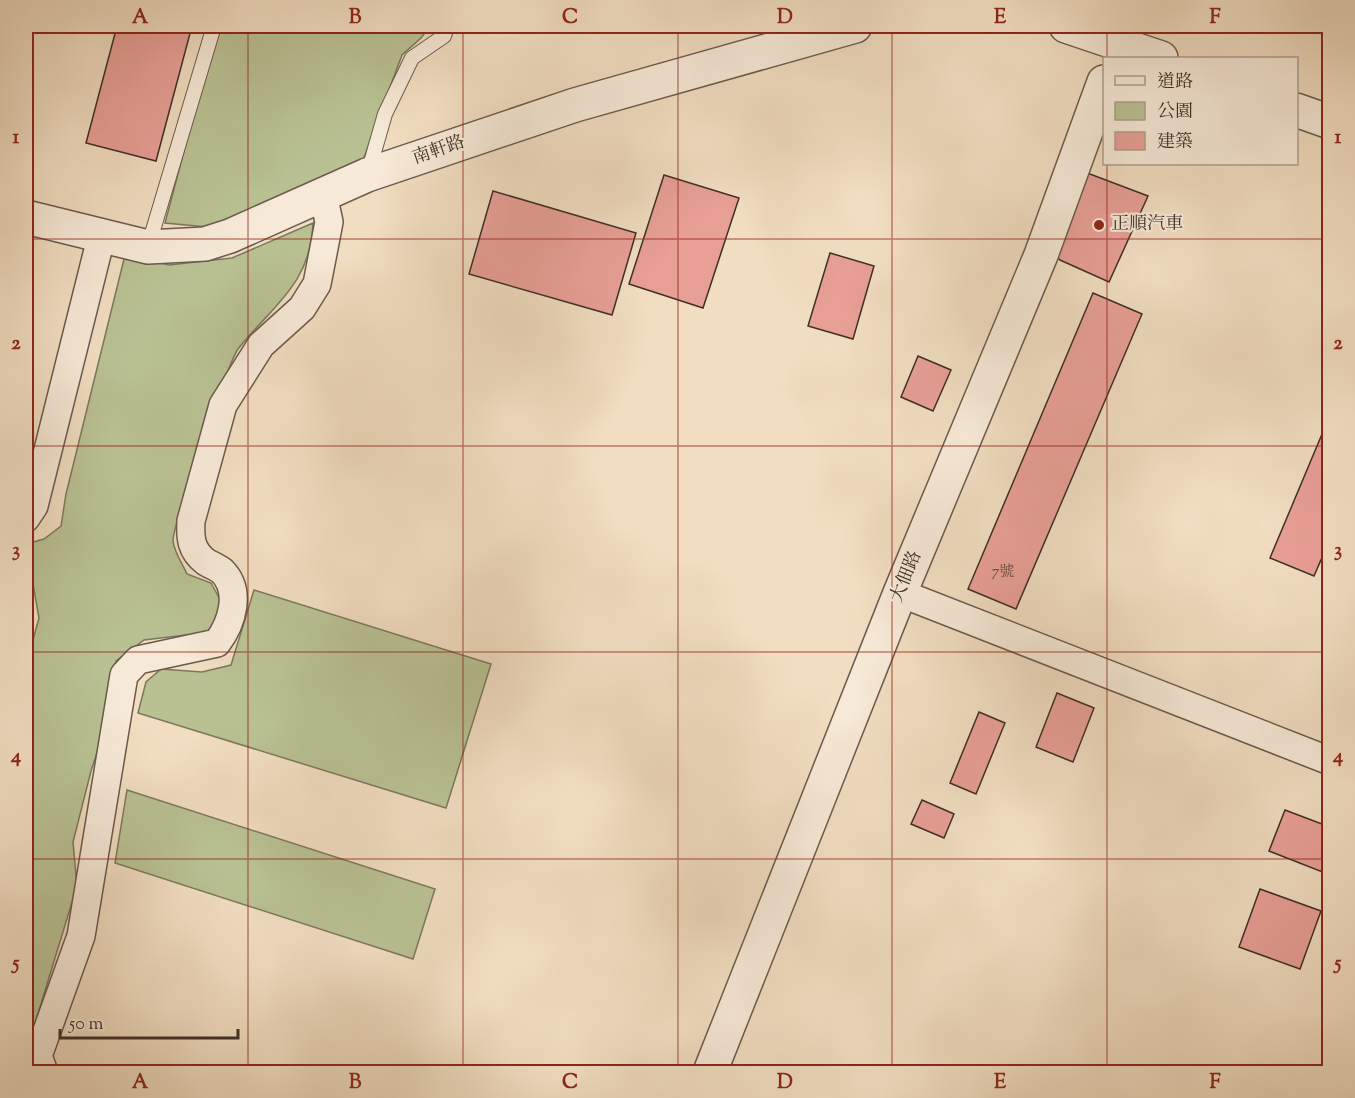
<svg xmlns="http://www.w3.org/2000/svg" width="1355" height="1098" viewBox="0 0 1355 1098" font-family="'Sorts Mill Goudy','Noto Serif TC',serif">
  <style>
    .green { fill: #b9c193; stroke: #7c785d; stroke-width: 1.5 }
    .building { fill: #e89f96; stroke: #3f2f27; stroke-width: 1.5 }
    .lines { fill: none; stroke-linecap: round; stroke-linejoin: round }
    .service-casing { stroke: #6c5a4e; stroke-width: 16 }
    .minor-casing { stroke: #6c5a4e; stroke-width: 30 }
    .tertiary-casing { stroke: #6c5a4e; stroke-width: 36 }
    .service { stroke: #f6e9d7; stroke-width: 14 }
    .minor { stroke: #f6e9d7; stroke-width: 27 }
    .tertiary { stroke: #f6e9d7; stroke-width: 33 }
    .grid { fill: none; stroke: #8f2418; stroke-width: 1.5; stroke-opacity: 0.55 }
    .poi-dot { fill: #8f2418; stroke: #f6e9d7; stroke-width: 2 }
    .labels { text-anchor: middle; dominant-baseline: central; stroke-width: 4.5; stroke-linejoin: round; paint-order: stroke }
    .number-label { font-size: 15px; fill: #694b43 }
    .street-label { font-size: 18px; fill: #3f2f27; stroke: #f6e9d7 }
    .poi-label { font-size: 18px; fill: #3f2f27; stroke: #f6e9d7; text-anchor: start }
    .neatline { fill: none; stroke: #8f2418; stroke-width: 2 }
    .grid-label { font-size: 20px; text-anchor: middle; font-weight: bold; fill: #8f2418 }
  </style>
  <rect width="100%" height="100%" fill="#f1ddc1"/>
  <filter id="stains"><feTurbulence type="fractalNoise" baseFrequency=".00333" numOctaves="4"/><feColorMatrix values="0 0 0 0 .2 0 0 0 0 .09 0 0 0 0 .02 0 0 0 .5 -.17"/></filter>
  <radialGradient id="worn" r=".72"><stop offset=".6" stop-color="#630" stop-opacity="0"/><stop offset="1" stop-color="#630" stop-opacity=".3"/></radialGradient>
  <g class="green">
    <path d="M217 26H430L421 38 402 55 363 160 218 228 165 223Z"/>
    <path d="M313 223C311 284 272 306 238 349 228 363 174 523 173 540 173 550 183 565 187 574L211 583 223 605 211 632 144 640 116 661 106 726 91 771 73 842 77 886 26 1053V665L39 618 26 544 44 539 61 526 66 494 125 255 169 265 232 258Z"/>
    <path d="M254 590 491 664 446 808 138 713 146 682 161 669 202 672 231 665Z"/>
    <path d="M127 790 435 889 413 959 115 863Z"/>
  </g>
  <g class="building">
    <path d="M117 26H192L156 161 86 143Z"/>
    <path d="M1082 171 1148 196 1109 282 1060 260 1053 253Z"/>
    <path d="M664 175 739 198 703 308 629 284Z"/>
    <path d="M493 191 636 233 612 315 469 274Z"/>
    <path d="M830 253 874 266 853 339 808 326Z"/>
    <path d="M1093 293 1142 314 1016 609 968 589Z"/>
    <path d="M918 356 951 370 933 411 901 397Z"/>
    <path d="M1330 415V539L1314 576 1270 558Z"/>
    <path d="M1057 693 1094 708 1073 762 1036 747Z"/>
    <path d="M979 712 1005 723 976 794 950 783Z"/>
    <path d="M922 800 954 814 944 838 911 824Z"/>
    <path d="M1285 810 1330 827V875L1269 851Z"/>
    <path d="M1260 889 1321 911 1300 969 1239 947Z"/>
  </g>
  <g class="lines">
    <g class="service-casing">
      <g id="service">
        <path d="M368 173 385 114 412 58 444 36 447 26"/>
        <path d="M148 247 214 26"/>
      </g>
    </g>
    <g class="minor-casing">
      <g id="minor">
        <path d="M26 518 34 506 102 234"/>
        <path d="M900 593 1330 761"/>
        <path d="M44 1072 38 1056 81 936 124 675 138 660 217 643C232 623 242 591 222 571 217 567 211 565 206 562 191 551 190 538 191 521L223 405 261 345 302 308 317 284 329 222 323 194"/>
      </g>
    </g>
    <g class="tertiary-casing">
      <g id="tertiary">
        <path d="M1066 26 1161 58"/>
        <path d="M1296 110 1330 122"/>
        <path d="M26 217 148 247 205 244 230 236 367 175 575 105 855 26"/>
        <path d="M710 1072 900 593 1041 255 1104 82"/>
      </g>
    </g>
    <use href="#service" class="service"/>
    <use href="#minor" class="minor"/>
    <use href="#tertiary" class="tertiary"/>
  </g>
  <path class="grid" d="M248 26V1072M463 26V1072M678 26V1072M892 26V1072M1107 26V58M1107 164V1072M26 239H1330M26 446H1330M26 652H1330M26 859H1330"/>
  <circle class="poi-dot" cx="1099" cy="225" r="6"/>
  <g class="labels">
    <g class="number-label">
      <text x="1003" y="572">7號</text>
    </g>
    <g class="street-label">
      <text transform="translate(439 151) rotate(-19)">南軒路</text>
      <text transform="translate(907 577) rotate(-68)">大佃路</text>
    </g>
    <g class="poi-label">
      <text x="1111" y="225">正順汽車</text>
    </g>
  </g>
  <rect width="1355" height="1098" fill="none" stroke="#f1ddc1" stroke-width="66"/>
  <rect x="1103" y="57" width="195" height="108" fill="#f6e9d7" stroke="#ad9f91" stroke-width="1.5"/>
  <rect x="1115" y="76" width="30" height="9" fill="#f6e9d7" stroke="#ad9f91" stroke-width="1.5"/>
  <text x="1157" y="87" font-size="18" fill="#3f2f27">道路</text>
  <rect x="1115" y="102" width="30" height="18" fill="#b9c193" stroke="#ad9f91" stroke-width="1.5"/>
  <text x="1157" y="117" font-size="18" fill="#3f2f27">公園</text>
  <rect x="1115" y="132" width="30" height="18" fill="#e89f96" stroke="#ad9f91" stroke-width="1.5"/>
  <text x="1157" y="147" font-size="18" fill="#3f2f27">建築</text>
  <path d="M60 1029v9h178v-9" fill="none" stroke="#3f2f27" stroke-width="3"/>
  <text x="69" y="1029" font-size="18" fill="#3f2f27" stroke="#f6e9d7" stroke-width="4.5" paint-order="stroke">50 m</text>
  <rect x="33" y="33" width="1289" height="1032" class="neatline"/>
  <g class="grid-label">
    <text x="140" y="23">A</text>
    <text x="355" y="23">B</text>
    <text x="570" y="23">C</text>
    <text x="785" y="23">D</text>
    <text x="1000" y="23">E</text>
    <text x="1215" y="23">F</text>
    <text x="16" y="143">1</text>
    <text x="1338" y="143">1</text>
    <text x="16" y="349">2</text>
    <text x="1338" y="349">2</text>
    <text x="16" y="556">3</text>
    <text x="1338" y="556">3</text>
    <text x="16" y="762">4</text>
    <text x="1338" y="762">4</text>
    <text x="16" y="969">5</text>
    <text x="1338" y="969">5</text>
    <text x="140" y="1088">A</text>
    <text x="355" y="1088">B</text>
    <text x="570" y="1088">C</text>
    <text x="785" y="1088">D</text>
    <text x="1000" y="1088">E</text>
    <text x="1215" y="1088">F</text>
  </g>
  <rect width="100%" height="100%" filter="url(#stains)"/>
  <rect width="100%" height="100%" fill="url(#worn)"/>
</svg>
